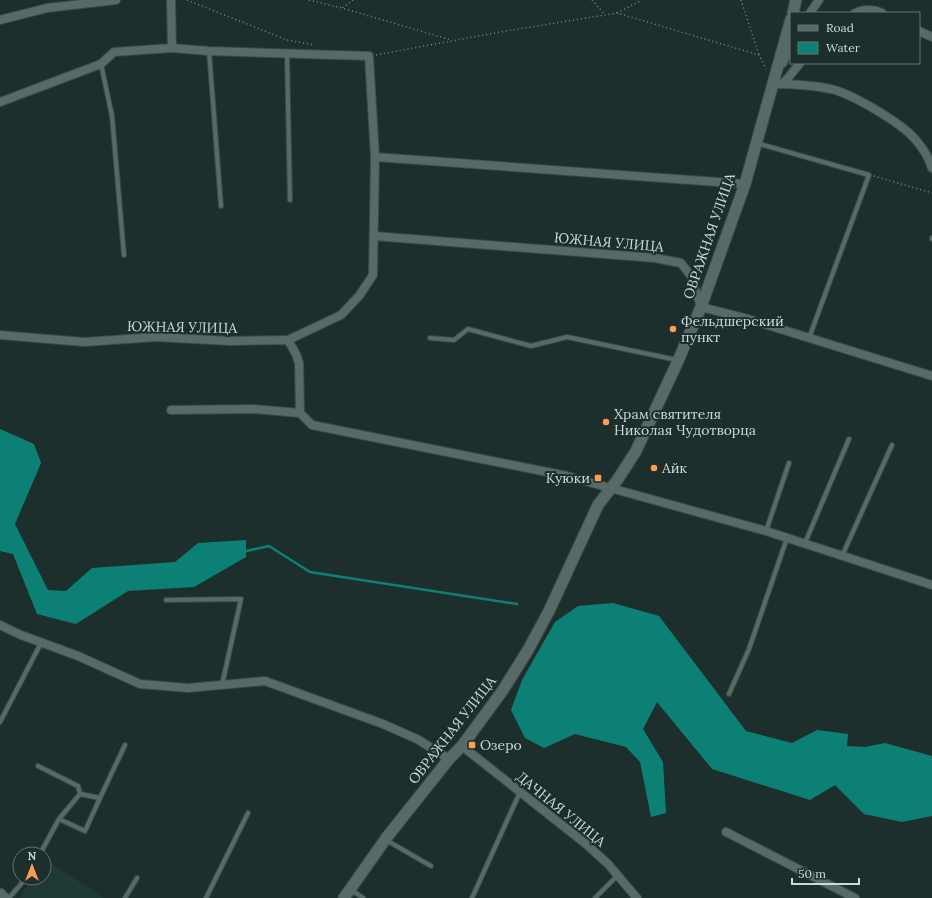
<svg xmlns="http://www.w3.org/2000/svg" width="932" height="898" viewBox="0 0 932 898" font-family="Lora,serif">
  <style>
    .built { fill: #1e3936 }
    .water { fill: #0d8075 }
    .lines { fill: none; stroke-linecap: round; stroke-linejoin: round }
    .stream { stroke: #0d8075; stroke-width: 2.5 }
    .lane-casing { stroke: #3a4a47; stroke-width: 6 }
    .street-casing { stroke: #3a4a47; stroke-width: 10 }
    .secondary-casing { stroke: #3a4a47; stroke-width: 13 }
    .path { stroke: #7c8a88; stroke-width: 1.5; stroke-dasharray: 1 3; stroke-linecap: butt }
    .lane { stroke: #576a67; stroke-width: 4 }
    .street { stroke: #576a67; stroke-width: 8 }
    .secondary { stroke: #576a67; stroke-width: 11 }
    .poi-dot { fill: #fb9e51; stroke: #1d2f2c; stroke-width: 1.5 }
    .labels { text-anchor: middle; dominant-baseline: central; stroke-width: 4; stroke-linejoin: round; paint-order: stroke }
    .street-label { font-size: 14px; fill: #cfdad8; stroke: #1d2f2c }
    .poi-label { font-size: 14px; fill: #cfdad8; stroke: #1d2f2c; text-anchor: start }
  </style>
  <rect width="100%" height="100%" fill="#1d2f2c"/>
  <path class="built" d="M44 859 104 898H20L32 878H44Z"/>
  <g class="water">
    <path d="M0 429 34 444 41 463 15 524 48 590 66 591 92 568 175 562 198 543 246 540V557L194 587 128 591 76 624 37 614 13 554 0 551Z"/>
    <path d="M613 603 659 616 746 731 792 743 817 730 848 734 847 746 865 747 885 743 932 756V816L902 822 864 814 835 785 810 800 712 769 657 702 643 729 663 762 666 813 651 817 640 762 626 747 575 734 544 748 525 738 511 710 522 680 555 622 578 606Z"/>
  </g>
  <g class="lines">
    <path class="stream" d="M242 552 269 546 310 572 517 604"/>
    <g class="lane-casing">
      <g id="lane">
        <path d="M209 51 221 206"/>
        <path d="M287 54 290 200"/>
        <path d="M101 64 112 116 124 255"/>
        <path d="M756 143 869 175 809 338"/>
        <path d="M932 239V238"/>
        <path d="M430 338 454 340 468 329 531 346 567 337 677 360"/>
        <path d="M766 531 789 463"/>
        <path d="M805 543 849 439"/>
        <path d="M842 556 892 445"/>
        <path d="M166 600 241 599 222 685"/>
        <path d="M729 694 749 649 787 538"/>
        <path d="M0 722 41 643"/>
        <path d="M38 766 78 786 80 794 59 819 40 854"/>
        <path d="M80 794 100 798 125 745"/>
        <path d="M59 819 85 831 100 798"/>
        <path d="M386 840 431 866"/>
        <path d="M350 889 363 898"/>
        <path d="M9 898 26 878"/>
        <path d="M125 898 137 878"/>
        <path d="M206 898 248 813"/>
        <path d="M472 898 520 792"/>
        <path d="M595 898 617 876"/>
      </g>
    </g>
    <g class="street-casing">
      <g id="street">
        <path d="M171 0 172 48"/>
        <path d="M810 13 819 0"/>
        <path d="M855 13C863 9 874 9 882 13"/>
        <path d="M0 20 47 8 116 0"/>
        <path d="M919 31 932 37"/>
        <path d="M783 63 791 45"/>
        <path d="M774 80 772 84C792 84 812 85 831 89 852 94 900 122 915 139 922 147 929 158 932 168"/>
        <path d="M782 84 788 78 800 63"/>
        <path d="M0 102 101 64 114 52 172 48 209 51 369 56 375 157 373 275 359 296 341 315 288 340"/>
        <path d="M375 157 745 184"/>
        <path d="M374 236 655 258 681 263 691 276 701 307 748 319 932 376"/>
        <path d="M0 335 84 342 156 337 230 341 288 340 296 354 299 363 300 413"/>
        <path d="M171 410 253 409 300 413 312 425 567 476 766 531 932 585"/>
        <path d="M0 625 21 635 78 656 140 684 188 688 265 681 383 724 417 739 449 759"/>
        <path d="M462 746 586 844 608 864 637 898"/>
        <path d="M726 832 855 898"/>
      </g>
    </g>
    <g class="secondary-casing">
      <g id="secondary">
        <path d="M793 13 796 0"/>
        <path d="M0 894 4 898"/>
        <path d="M344 898 387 837 449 759 462 746 503 690 528 650 549 611 598 505 618 479 636 451 678 361 701 307 745 184 791 19"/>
      </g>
    </g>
    <g class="path">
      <path d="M187 0 287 40 314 45"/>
      <path d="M309 0 342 8"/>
      <path d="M353 0 342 8 451 40"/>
      <path d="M592 0 605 15"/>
      <path d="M741 0 759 55"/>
      <path d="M617 13 642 0"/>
      <path d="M376 55 500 32 617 13 759 55 766 69"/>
      <path d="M874 176 932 193"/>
    </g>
    <use href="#lane" class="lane"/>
    <use href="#street" class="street"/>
    <use href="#secondary" class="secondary"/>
  </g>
  <g class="poi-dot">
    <circle cx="673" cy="329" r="4"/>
    <circle cx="606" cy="422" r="4"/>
    <circle cx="654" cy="468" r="4"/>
    <rect x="594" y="474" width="8" height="8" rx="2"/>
    <rect x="468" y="741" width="8" height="8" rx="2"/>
  </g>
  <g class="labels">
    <g class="street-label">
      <text transform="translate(709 236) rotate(-71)">ОВРАЖНАЯ УЛИЦА</text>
      <text transform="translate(609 242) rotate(5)">ЮЖНАЯ УЛИЦА</text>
      <text transform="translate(182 327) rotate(1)">ЮЖНАЯ УЛИЦА</text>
      <text transform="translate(452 730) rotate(-52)">ОВРАЖНАЯ УЛИЦА</text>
      <text transform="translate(561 809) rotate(39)">ДАЧНАЯ УЛИЦА</text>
    </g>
    <g class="poi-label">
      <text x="681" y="321">Фельдшерский<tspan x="681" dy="16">пункт</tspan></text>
      <text x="614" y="414">Храм святителя<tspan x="614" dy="16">Николая Чудотворца</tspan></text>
      <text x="662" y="468">Айк</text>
      <text x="590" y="478" text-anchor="end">Куюки</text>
      <text x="480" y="745">Озеро</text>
    </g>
  </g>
  <rect x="790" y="12" width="130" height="52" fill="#1d2f2c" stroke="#647371"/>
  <rect x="798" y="25" width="20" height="6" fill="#576a67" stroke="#647371"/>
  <text x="826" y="32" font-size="12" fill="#cfdad8">Road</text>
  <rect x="798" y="42" width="20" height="12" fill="#0d8075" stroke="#647371"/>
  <text x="826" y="52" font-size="12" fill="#cfdad8">Water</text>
  <g transform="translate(32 866)"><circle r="19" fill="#1d2f2c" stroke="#647371"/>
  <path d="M0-3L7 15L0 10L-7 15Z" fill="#fb9e51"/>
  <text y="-6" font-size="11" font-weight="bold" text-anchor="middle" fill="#cfdad8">N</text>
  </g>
  <path d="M792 878v6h67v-6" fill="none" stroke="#cfdad8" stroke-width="2"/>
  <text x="798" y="878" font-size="12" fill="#cfdad8" stroke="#1d2f2c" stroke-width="3" paint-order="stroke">50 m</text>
</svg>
